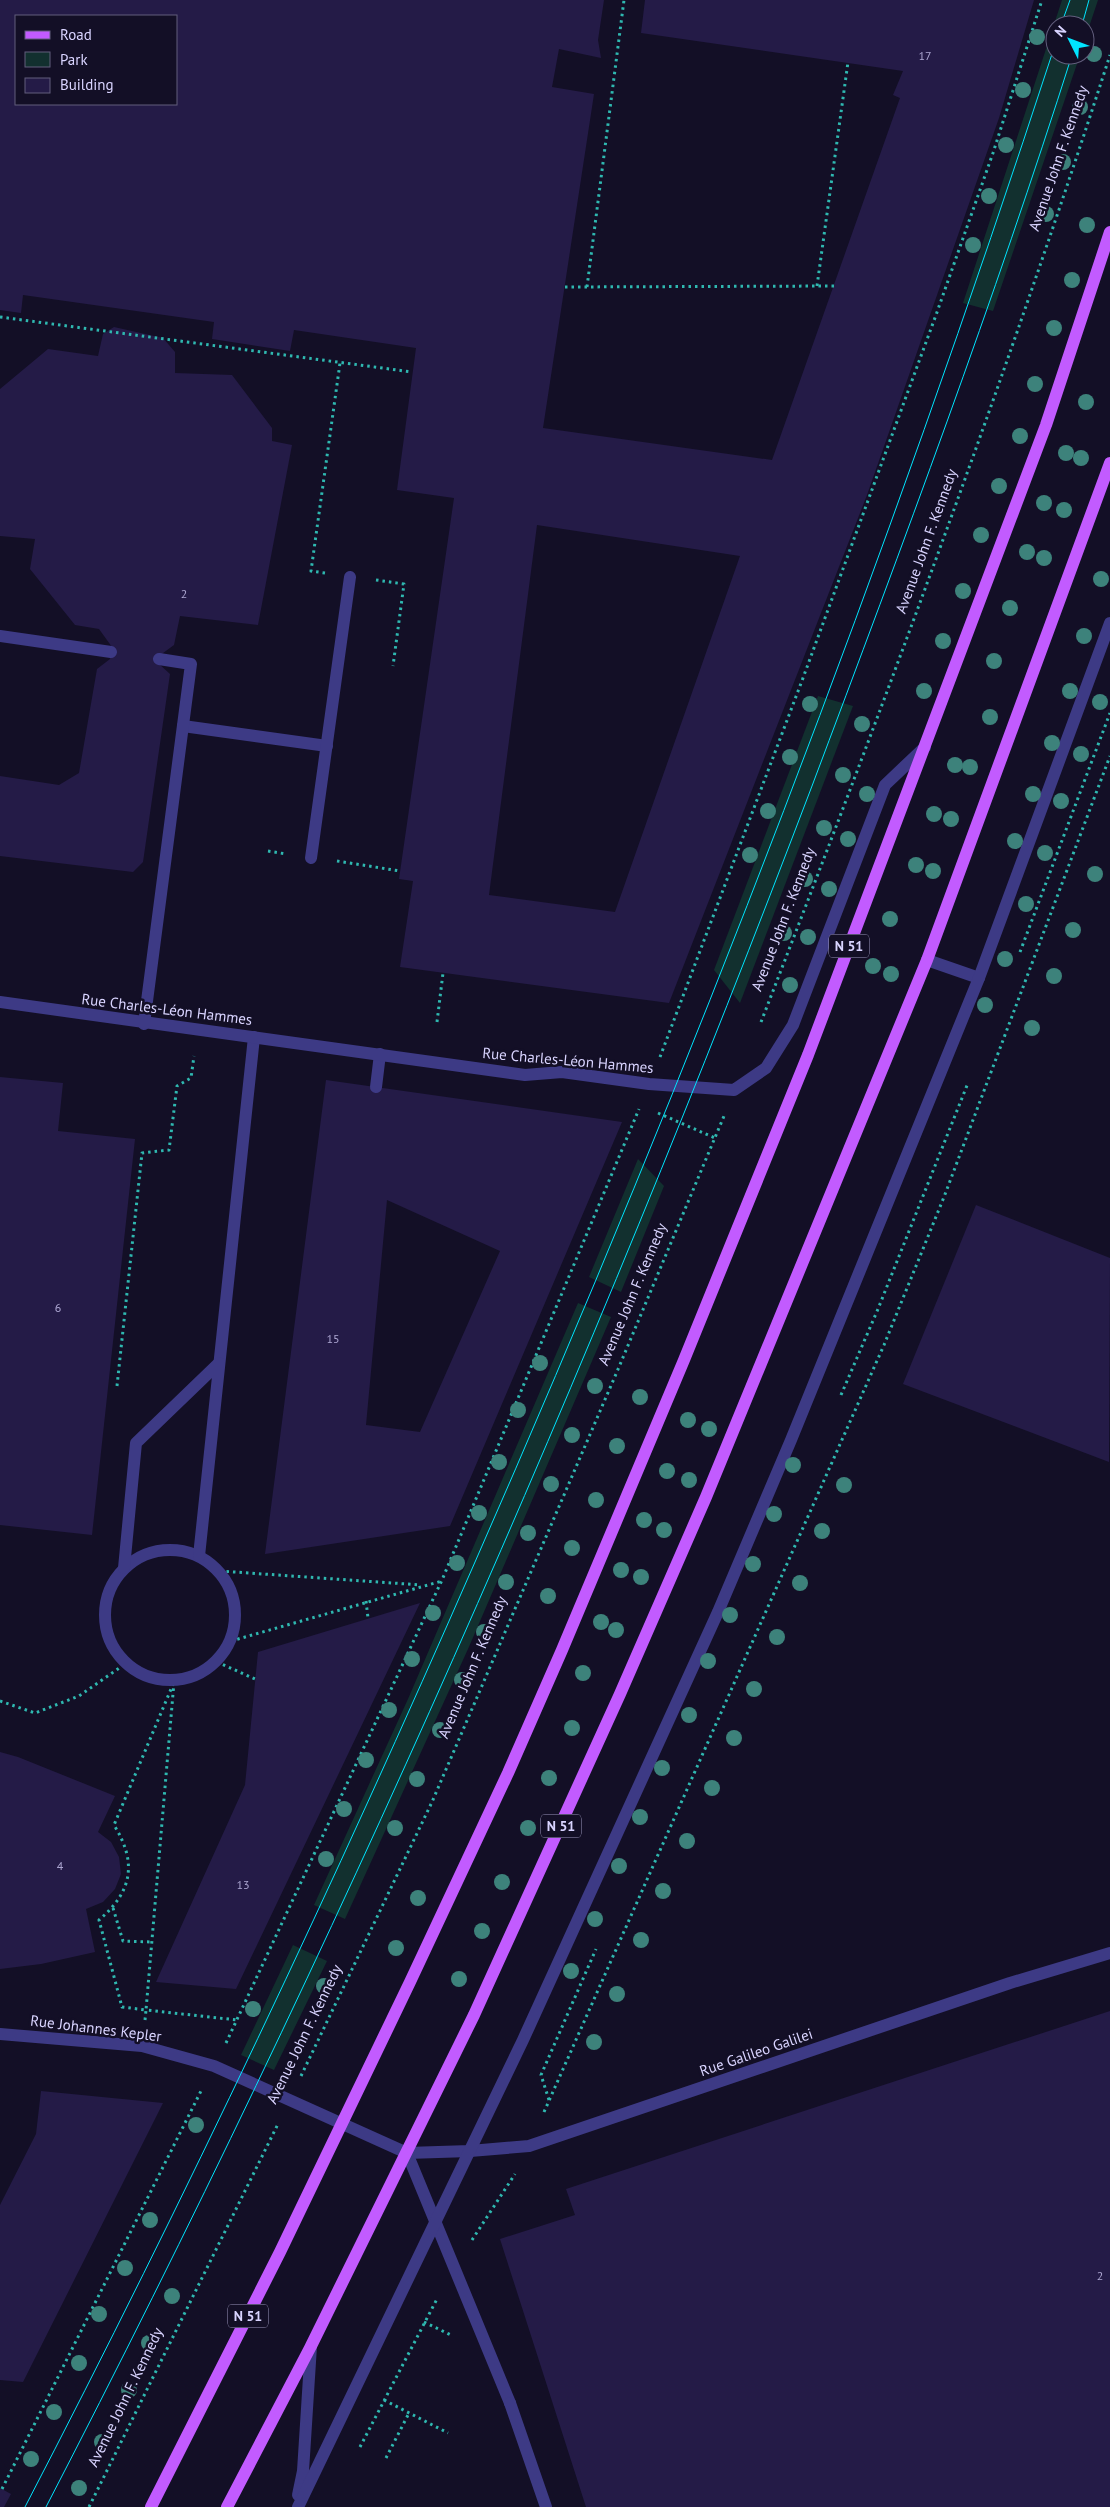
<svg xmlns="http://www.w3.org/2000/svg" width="1110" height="2507" viewBox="0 0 1110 2507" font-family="'PT Sans',sans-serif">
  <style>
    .green { fill: #12302f }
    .building { fill: #241b47; fill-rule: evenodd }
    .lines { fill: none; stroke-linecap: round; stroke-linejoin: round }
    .path { stroke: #2fb8b0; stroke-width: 3; stroke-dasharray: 2.5 4; stroke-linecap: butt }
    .lane { stroke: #3d3a85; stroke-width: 12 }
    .street { stroke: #3d3a85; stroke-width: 12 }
    .primary { stroke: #c25bff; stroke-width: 12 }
    .tram { stroke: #00e5ff; stroke-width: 1 }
    .tree { fill: #3d827b }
    .labels { text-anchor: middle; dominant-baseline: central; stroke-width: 5; stroke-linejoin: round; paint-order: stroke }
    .number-label { font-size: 12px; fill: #aca6d1 }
    .shield { fill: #130f26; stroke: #9e99be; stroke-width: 1 }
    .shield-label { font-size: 14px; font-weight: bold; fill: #d9d4ff }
    .street-label { font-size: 15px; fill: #d9d4ff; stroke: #130f26 }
  </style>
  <rect width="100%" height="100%" fill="#130f26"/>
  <g class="green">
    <path d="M1062 0H1098L1085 39V25H1055V55H1080L993 311 963 303Z"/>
    <path d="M818 696 853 706 740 1003 714 970Z"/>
    <path d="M638 1159 664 1186 621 1292 589 1277Z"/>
    <path d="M578 1303 611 1317 468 1649 345 1919 314 1905 408 1699Z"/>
    <path d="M293 1945 327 1961 274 2070 241 2055Z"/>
  </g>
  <g class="building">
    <path d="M0 0H604L598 40 601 58 559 49 552 87 594 94 543 428 772 460 900 98 893 95 903 71 641 33 645 0H1034L999 118 867 495 669 1003 400 967 413 881 399 879 454 498 397 490 416 348 294 330 290 351 212 339 214 322 23 295 21 313 0 310ZM16 16H176V104H16ZM537 525 740 556 615 912 489 895Z"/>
    <path d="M114 327 163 338 175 352V373L232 375 272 428V441L292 445 258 625 180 616 174 645 159 656 158 663 170 674 143 862 133 872 0 856V776L59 785 79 773 97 669 110 659 112 647 99 629 75 625 30 569 35 539 0 536V389L48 349 98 356 103 334Z"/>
    <path d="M0 1077 63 1083 58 1131 135 1139 92 1535 0 1525Z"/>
    <path d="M326 1080 622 1122 450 1526 265 1554ZM387 1200 500 1251 420 1432 366 1425Z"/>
    <path d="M976 1205 1110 1258 1109 1462 903 1384Z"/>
    <path d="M420 1603 236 1989 156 1982 245 1785 258 1652Z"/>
    <path d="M0 1752 18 1757 115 1796 98 1832 111 1842 119 1857 121 1874 115 1889 103 1902 86 1909 95 1952 41 1964 0 1969Z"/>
    <path d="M1110 2011V2507H586L500 2239 575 2215 566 2189Z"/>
    <path d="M41 2091 163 2103 23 2382 0 2380V2205L36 2134Z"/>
    <path d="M0 2488 11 2494 4 2507H0Z"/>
  </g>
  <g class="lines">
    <g class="path">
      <path d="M817 286 848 62"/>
      <path d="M565 287 834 286"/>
      <path d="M587 287 624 0"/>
      <path d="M0 317 412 372"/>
      <path d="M325 573 311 571 340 363"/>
      <path d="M376 580 404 584 393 666"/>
      <path d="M268 851 286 854"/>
      <path d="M337 861 400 871"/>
      <path d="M1020 952 1110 713"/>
      <path d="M437 1022 443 973"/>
      <path d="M761 1022C885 702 1005 381 1110 55"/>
      <path d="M660 1057 803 678 936 315 993 153 1042 0"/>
      <path d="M658 1113 715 1138"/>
      <path d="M117 1386 142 1153 169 1150 177 1086 191 1078 194 1056"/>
      <path d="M841 1395 878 1309 968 1083"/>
      <path d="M220 1571 421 1585"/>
      <path d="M366 1601 368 1618"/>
      <path d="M231 1641 442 1581"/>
      <path d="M217 1662 255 1679"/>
      <path d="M174 1682 146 2010 122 2007 99 1920C133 1891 137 1862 114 1825Z"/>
      <path d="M0 1701 35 1713 79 1696 125 1664"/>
      <path d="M113 1908 123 1941 151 1942"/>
      <path d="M145 2020 146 2010 237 2020"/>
      <path d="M226 2043 442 1580 639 1109"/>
      <path d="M301 2076 432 1802 619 1367 724 1116"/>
      <path d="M549 2100 541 2075 596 1949"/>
      <path d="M544 2112 884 1345 944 1197 1110 756"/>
      <path d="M472 2240 515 2174"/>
      <path d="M424 2322 453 2336"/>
      <path d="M384 2400 448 2433"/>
      <path d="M360 2447 438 2297"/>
      <path d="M386 2458 409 2413"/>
      <path d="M2 2489 201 2091"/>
      <path d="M89 2507 278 2124"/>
    </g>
    <g class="lane">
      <path d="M0 636 111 652"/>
      <path d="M183 726 327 746"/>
      <path d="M311 858 350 577"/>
      <path d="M144 1024 191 664 159 659"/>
      <path d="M376 1087 380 1054"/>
      <circle cx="170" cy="1615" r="65"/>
      <path d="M199 1556 254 1037"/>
      <path d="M124 1568 136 1443 219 1363"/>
      <path d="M407 2153 510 2403"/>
    </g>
    <g class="street">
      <path d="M927 960 979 978"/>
      <path d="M0 1002 525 1075 562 1072 649 1084 734 1090 766 1068 793 1025 885 785 925 747"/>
      <path d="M0 2034 142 2046 214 2066 407 2153 470 2151 529 2146 1010 1983 1110 1953"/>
      <path d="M510 2403 546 2507"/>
      <path d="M298 2495 303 2471 311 2346"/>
      <path d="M298 2507 523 2040 718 1612 791 1440 979 978 1110 623"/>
    </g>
    <g class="primary">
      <path d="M151 2507 280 2252 410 1982 508 1773 562 1650 684 1360 808 1055 1046 425 1110 232"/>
      <path d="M227 2507 311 2346 474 2015 620 1694 706 1497 927 960 1110 463"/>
    </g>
    <g class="tram">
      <path d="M1061 25 1070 0"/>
      <path d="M1082 25 1089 0"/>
      <path d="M25 2507C186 2197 335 1882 475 1562 693 1066 887 560 1055 45"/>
      <path d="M46 2507C335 1949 589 1373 812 786 903 544 994 301 1072 55"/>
    </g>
  </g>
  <g class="tree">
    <circle cx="1037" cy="37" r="8"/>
    <circle cx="1094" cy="54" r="8"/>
    <circle cx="1023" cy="90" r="8"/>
    <circle cx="1080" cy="107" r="8"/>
    <circle cx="1006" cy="145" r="8"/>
    <circle cx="1063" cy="162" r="8"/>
    <circle cx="989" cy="196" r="8"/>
    <circle cx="1046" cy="214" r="8"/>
    <circle cx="1087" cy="225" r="8"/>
    <circle cx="973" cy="245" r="8"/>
    <circle cx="1072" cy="280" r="8"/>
    <circle cx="1054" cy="328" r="8"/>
    <circle cx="1035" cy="384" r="8"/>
    <circle cx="1086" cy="402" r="8"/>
    <circle cx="1020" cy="436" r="8"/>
    <circle cx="1066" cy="453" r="8"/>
    <circle cx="1081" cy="458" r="8"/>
    <circle cx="999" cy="486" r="8"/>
    <circle cx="1044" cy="503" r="8"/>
    <circle cx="1064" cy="510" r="8"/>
    <circle cx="981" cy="535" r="8"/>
    <circle cx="1027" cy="552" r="8"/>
    <circle cx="1044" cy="558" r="8"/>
    <circle cx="1101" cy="579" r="8"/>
    <circle cx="963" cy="591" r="8"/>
    <circle cx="1010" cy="608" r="8"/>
    <circle cx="1084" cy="636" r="8"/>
    <circle cx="943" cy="641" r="8"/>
    <circle cx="994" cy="661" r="8"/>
    <circle cx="924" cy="691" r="8"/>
    <circle cx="1070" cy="691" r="8"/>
    <circle cx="1100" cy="702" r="8"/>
    <circle cx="810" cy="704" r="8"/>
    <circle cx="990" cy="717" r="8"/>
    <circle cx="862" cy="724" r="8"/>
    <circle cx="1052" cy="743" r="8"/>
    <circle cx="1081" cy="754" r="8"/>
    <circle cx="790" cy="757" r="8"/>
    <circle cx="955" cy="765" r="8"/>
    <circle cx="970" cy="767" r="8"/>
    <circle cx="843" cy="775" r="8"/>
    <circle cx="867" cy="794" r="8"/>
    <circle cx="1033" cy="794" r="8"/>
    <circle cx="1061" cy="801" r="8"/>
    <circle cx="768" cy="811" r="8"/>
    <circle cx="934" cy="814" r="8"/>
    <circle cx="951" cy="819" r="8"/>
    <circle cx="824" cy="828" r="8"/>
    <circle cx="848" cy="839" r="8"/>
    <circle cx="1015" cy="841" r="8"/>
    <circle cx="1045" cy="853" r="8"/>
    <circle cx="750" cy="855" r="8"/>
    <circle cx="916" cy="865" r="8"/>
    <circle cx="933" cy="871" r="8"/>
    <circle cx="1095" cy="874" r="8"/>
    <circle cx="805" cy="879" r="8"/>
    <circle cx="829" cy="889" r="8"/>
    <circle cx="1026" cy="904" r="8"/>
    <circle cx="890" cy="919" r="8"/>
    <circle cx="1073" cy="930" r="8"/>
    <circle cx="784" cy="933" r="8"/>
    <circle cx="808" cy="937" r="8"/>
    <circle cx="1005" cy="959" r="8"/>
    <circle cx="873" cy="966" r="8"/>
    <circle cx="891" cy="974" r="8"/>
    <circle cx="1054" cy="976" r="8"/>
    <circle cx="790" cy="985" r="8"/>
    <circle cx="985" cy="1005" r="8"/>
    <circle cx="1032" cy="1028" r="8"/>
    <circle cx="540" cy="1363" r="8"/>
    <circle cx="595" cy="1386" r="8"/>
    <circle cx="640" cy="1397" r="8"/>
    <circle cx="518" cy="1410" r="8"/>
    <circle cx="688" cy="1420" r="8"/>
    <circle cx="709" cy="1429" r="8"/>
    <circle cx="572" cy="1435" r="8"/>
    <circle cx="617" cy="1446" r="8"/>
    <circle cx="499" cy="1462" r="8"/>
    <circle cx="793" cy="1465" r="8"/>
    <circle cx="667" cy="1471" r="8"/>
    <circle cx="689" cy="1480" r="8"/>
    <circle cx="551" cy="1484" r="8"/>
    <circle cx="844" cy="1485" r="8"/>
    <circle cx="596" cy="1500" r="8"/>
    <circle cx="479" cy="1513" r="8"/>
    <circle cx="774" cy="1514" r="8"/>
    <circle cx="644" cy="1520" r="8"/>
    <circle cx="664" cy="1530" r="8"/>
    <circle cx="822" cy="1531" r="8"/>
    <circle cx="528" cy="1533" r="8"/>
    <circle cx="572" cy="1548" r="8"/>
    <circle cx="457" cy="1563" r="8"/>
    <circle cx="753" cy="1564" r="8"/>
    <circle cx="621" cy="1570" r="8"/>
    <circle cx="641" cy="1577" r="8"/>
    <circle cx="506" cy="1582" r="8"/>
    <circle cx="800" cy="1583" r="8"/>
    <circle cx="548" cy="1596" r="8"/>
    <circle cx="433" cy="1613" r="8"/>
    <circle cx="730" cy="1615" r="8"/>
    <circle cx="601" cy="1622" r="8"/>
    <circle cx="616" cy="1630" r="8"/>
    <circle cx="484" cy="1632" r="8"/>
    <circle cx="777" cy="1637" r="8"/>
    <circle cx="412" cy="1659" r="8"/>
    <circle cx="708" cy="1661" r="8"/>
    <circle cx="583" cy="1673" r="8"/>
    <circle cx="462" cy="1680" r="8"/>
    <circle cx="754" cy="1689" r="8"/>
    <circle cx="389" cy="1710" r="8"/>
    <circle cx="689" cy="1715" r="8"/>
    <circle cx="572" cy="1728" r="8"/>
    <circle cx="440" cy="1730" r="8"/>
    <circle cx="734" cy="1738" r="8"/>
    <circle cx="366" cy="1760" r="8"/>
    <circle cx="662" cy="1768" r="8"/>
    <circle cx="549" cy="1778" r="8"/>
    <circle cx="417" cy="1779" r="8"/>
    <circle cx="712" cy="1788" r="8"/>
    <circle cx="344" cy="1809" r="8"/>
    <circle cx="640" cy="1817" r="8"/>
    <circle cx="395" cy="1828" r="8"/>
    <circle cx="528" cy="1828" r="8"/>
    <circle cx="687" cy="1841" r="8"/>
    <circle cx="326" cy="1859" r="8"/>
    <circle cx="619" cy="1866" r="8"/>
    <circle cx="502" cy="1882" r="8"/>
    <circle cx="663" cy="1891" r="8"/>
    <circle cx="418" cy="1898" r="8"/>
    <circle cx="595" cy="1919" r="8"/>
    <circle cx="482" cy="1931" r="8"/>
    <circle cx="641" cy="1940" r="8"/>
    <circle cx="396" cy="1948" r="8"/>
    <circle cx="571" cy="1971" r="8"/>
    <circle cx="459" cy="1979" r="8"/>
    <circle cx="324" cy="1986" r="8"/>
    <circle cx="617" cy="1994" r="8"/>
    <circle cx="253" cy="2009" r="8"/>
    <circle cx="594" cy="2042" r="8"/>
    <circle cx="196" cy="2125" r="8"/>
    <circle cx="150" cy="2220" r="8"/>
    <circle cx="125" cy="2268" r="8"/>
    <circle cx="172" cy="2296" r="8"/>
    <circle cx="99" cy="2314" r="8"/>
    <circle cx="149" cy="2343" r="8"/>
    <circle cx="79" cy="2363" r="8"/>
    <circle cx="129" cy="2390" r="8"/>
    <circle cx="54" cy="2412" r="8"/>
    <circle cx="102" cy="2442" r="8"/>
    <circle cx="31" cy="2459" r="8"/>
    <circle cx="79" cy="2488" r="8"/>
  </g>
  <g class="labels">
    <g class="number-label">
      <text x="925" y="55">17</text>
      <text x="184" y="593">2</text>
      <text x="58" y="1307">6</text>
      <text x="333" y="1338">15</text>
      <text x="60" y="1865">4</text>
      <text x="243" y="1884">13</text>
      <text x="1100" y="2275">2</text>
    </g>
    <g class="shield">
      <rect x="829" y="934.5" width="40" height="23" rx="4"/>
      <rect x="541" y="1814.5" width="40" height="23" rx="4"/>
      <rect x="228" y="2304.5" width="40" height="23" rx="4"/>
    </g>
    <g class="shield-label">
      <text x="849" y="946">N 51</text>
      <text x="561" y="1826">N 51</text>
      <text x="248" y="2316">N 51</text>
    </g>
    <g class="street-label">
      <text transform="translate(1058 158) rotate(-71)">Avenue John F. Kennedy</text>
      <text transform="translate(926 541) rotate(-70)">Avenue John F. Kennedy</text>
      <text transform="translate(783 919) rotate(-69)">Avenue John F. Kennedy</text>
      <text transform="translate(167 1009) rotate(7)">Rue Charles-Léon Hammes</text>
      <text transform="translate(568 1060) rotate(5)">Rue Charles-Léon Hammes</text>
      <text transform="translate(632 1294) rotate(-67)">Avenue John F. Kennedy</text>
      <text transform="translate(472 1667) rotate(-67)">Avenue John F. Kennedy</text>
      <text transform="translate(96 2028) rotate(7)">Rue Johannes Kepler</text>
      <text transform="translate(304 2034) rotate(-64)">Avenue John F. Kennedy</text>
      <text transform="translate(756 2052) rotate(-19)">Rue Galileo Galilei</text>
      <text transform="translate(125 2397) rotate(-64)">Avenue John F. Kennedy</text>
    </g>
  </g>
  <rect x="15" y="15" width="162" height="90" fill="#130f26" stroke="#625e7d"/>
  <rect x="25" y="31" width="25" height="8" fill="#c25bff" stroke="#625e7d"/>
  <text x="60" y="40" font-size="15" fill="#d9d4ff">Road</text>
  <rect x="25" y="52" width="25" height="15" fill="#12302f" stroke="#625e7d"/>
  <text x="60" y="65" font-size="15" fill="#d9d4ff">Park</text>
  <rect x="25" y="78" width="25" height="15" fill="#241b47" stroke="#625e7d"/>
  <text x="60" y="90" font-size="15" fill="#d9d4ff">Building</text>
  <g transform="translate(1070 40) rotate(312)"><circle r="24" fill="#130f26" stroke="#625e7d"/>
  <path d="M0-4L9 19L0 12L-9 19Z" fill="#00e5ff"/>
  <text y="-8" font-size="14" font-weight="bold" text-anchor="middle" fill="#d9d4ff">N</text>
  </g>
</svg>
